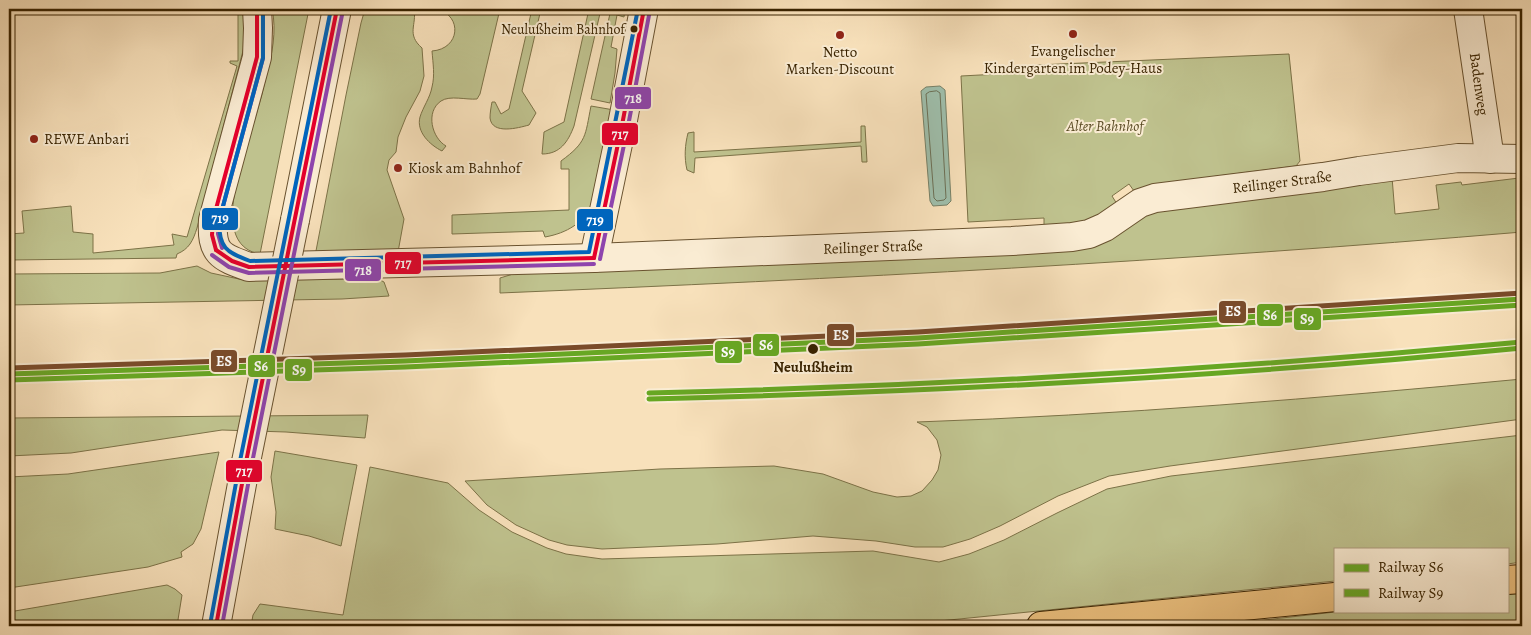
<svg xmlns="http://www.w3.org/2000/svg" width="1531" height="635" viewBox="0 0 1531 635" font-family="Alegreya,serif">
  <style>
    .green { fill: #bfc28e; stroke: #7c7247 }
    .water { fill: #9ebeab; stroke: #768067 }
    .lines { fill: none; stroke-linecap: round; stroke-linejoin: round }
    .shore { stroke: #6c7056; stroke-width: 1 }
    .minor-casing { stroke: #69522f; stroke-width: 30 }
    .tertiary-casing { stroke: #69522f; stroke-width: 30 }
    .primary-casing { stroke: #392300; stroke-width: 30 }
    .minor { stroke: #faecd3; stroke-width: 28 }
    .tertiary { stroke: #faecd3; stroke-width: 28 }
    .primary { stroke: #ecc07e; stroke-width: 28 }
    .tertiary-bridge-casing { stroke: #69522f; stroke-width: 30; stroke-linecap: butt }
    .tertiary-bridge { stroke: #faecd3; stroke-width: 28 }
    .bus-1-casing { stroke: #faecd3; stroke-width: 8 }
    .bus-2-casing { stroke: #faecd3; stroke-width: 8 }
    .bus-3-casing { stroke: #faecd3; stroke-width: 8 }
    .bus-1 { stroke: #e4002b; stroke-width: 4 }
    .bus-2 { stroke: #8e44ad; stroke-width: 4 }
    .bus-3 { stroke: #0065bd; stroke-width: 4 }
    .rail-1-casing { stroke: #faecd3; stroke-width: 9 }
    .rail-2-casing { stroke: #faecd3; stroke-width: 9 }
    .rail-3-casing { stroke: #faecd3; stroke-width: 9 }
    .rail-1 { stroke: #67a723; stroke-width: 5 }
    .rail-2 { stroke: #67a723; stroke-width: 5 }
    .rail-3 { stroke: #7a4b2a; stroke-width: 5 }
    .bus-dot { fill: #392300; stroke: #faecd3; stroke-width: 2 }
    .poi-dot { fill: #8f2418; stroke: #faecd3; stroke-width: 2 }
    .labels { text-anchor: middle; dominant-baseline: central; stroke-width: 4; stroke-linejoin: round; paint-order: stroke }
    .bus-label { font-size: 14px; fill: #392300; stroke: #faecd3; text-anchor: end }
    .poi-label { font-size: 15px; fill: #392300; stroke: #faecd3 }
    .street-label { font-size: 15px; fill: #392300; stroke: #faecd3 }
    .park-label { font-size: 15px; font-style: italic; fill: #5a4b24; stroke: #faecd3 }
    .stop-label { font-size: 15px; font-weight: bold; fill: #392300; stroke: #faecd3 }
    .line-badge { stroke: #faecd3; stroke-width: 2 }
    .badge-label { font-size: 14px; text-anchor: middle; font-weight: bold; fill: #fff }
  </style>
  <rect width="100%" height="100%" fill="#f8e1bb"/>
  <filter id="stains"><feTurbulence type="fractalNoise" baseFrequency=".004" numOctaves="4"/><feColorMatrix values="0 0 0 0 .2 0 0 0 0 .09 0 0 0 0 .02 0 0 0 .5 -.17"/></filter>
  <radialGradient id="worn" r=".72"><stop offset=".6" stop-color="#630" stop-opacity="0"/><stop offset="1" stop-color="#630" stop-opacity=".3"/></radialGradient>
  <g class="green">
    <path d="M238 9H244L245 32 244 47 197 228C193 241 189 249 177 254L176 258 9 260V234L24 233 22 211 71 206 73 232 93 234V253L174 245 172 234 187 237 237 66 230 63V61H238Z"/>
    <path d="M272 9H309L260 254C214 246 238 177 246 147 253 124 261 101 266 77 272 56 277 30 272 9Z"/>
    <path d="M365 9H414C417 25 406 34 422 48L424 76 420 91 406 117 398 137 396 152 389 160 387 170 404 219 398 252 315 256 346 95 361 23Z"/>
    <path d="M437 9H500L480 94 477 99C466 100 450 95 441 101 425 112 432 138 446 146L442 151C430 145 416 132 420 117 423 107 430 98 432 87 435 75 433 64 432 51 460 49 463 16 437 9Z"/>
    <path d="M532 9H541L522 91 536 113 529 125C518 128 492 135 490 118 490 113 491 107 492 102H495L501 114 509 109Z"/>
    <path d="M589 9H601L574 126C568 142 560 154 542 154L544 132 564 122Z"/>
    <path d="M611 9H625L624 17 617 15 611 47 617 49 615 73 610 103 591 99Z"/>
    <path d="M1289 54 1300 161 1296 166 1156 184 1134 191 1129 184 1112 196 1117 204 1091 220 1077 223 1044 226V218L968 222 961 76 1037 72V65Z"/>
    <path d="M591 106 614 110 594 202C584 223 567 233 545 237L543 231 452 234V215L569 210V169H561V161C587 142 585 136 591 106Z"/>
    <path d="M861 126H865L867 162H862L861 146 695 158 694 173 687 170C684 157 685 145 688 133L694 132V152L861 142Z"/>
    <path d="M1522 170V232C1182 261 841 279 500 293V278L523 271 1046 249 1151 209 1392 177 1395 214 1439 209 1436 185 1461 182 1462 185 1519 178V171Z"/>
    <path d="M197 266 211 273 239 279H378L384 282 389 296 342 299 9 305V274L160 273Z"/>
    <path d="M1522 379V419L1170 466 1109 476 1058 496 1000 526 970 539 943 547H915L876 541 813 536 717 544 602 549 567 545 549 540 516 525 487 505 465 481 660 469 774 466 823 474 873 492 897 497 911 496 922 491 932 480 938 470 941 455 937 440 927 427 917 422C1119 415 1321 398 1522 379Z"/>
    <path d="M368 415 365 438 286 432 222 430 71 453 9 456V418Z"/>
    <path d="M1522 435V562L1507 564V549H1335V581L890 626H251L253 615 260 604 343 615 370 467 448 483 479 510 512 532 547 548 566 554 602 559 873 551 939 562 969 554 1004 540 1057 513 1107 489 1171 476Z"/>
    <path d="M275 451 357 465 341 546 309 536 275 529 276 512 271 477Z"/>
    <path d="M219 452 201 529 193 544 181 552 182 557 148 567 9 588V477L68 474Z"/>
    <path d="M167 585 175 589 182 595 177 626H9V612Z"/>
    <path d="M1522 593V626H1211L1344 611H1507V594Z"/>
  </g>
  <path class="water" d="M940 86 945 90 951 201 947 205 933 206 930 201 921 91 926 87Z"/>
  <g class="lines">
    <path class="shore" d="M937 91 940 93 946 198 944 200 937 201 934 198 926 94 929 92Z"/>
    <g class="minor-casing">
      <g id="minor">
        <path d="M257 9 258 28 257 57 213 220C211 253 220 257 249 267L594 258 1012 241 1072 237 1089 234 1105 227 1140 203 1155 198 1323 177 1359 171 1458 158 1522 159"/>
        <path d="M1468 9 1490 159"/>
        <path d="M594 258 623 120 644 9"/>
      </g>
    </g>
    <g class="tertiary-casing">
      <g id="tertiary">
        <path d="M295 220 337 9"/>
        <path d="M216 626 246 462"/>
      </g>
    </g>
    <g class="primary-casing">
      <g id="primary">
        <path d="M1507 580 1522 579"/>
        <path d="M1041 626 1335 597"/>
      </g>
    </g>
    <use href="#minor" class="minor"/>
    <use href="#tertiary" class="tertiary"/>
    <use href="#primary" class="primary"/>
    <g class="tertiary-bridge-casing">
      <path id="tertiary-bridge" d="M246 462 295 220"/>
    </g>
    <use href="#tertiary-bridge" class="tertiary-bridge"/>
    <g class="bus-1-casing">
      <g id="bus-1">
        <path d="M216 250 232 261 249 267 594 258"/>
        <path d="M216 250 212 235 213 220 257 57V9"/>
        <path d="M594 258 623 120 644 9"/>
        <path d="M216 626 246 462 337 9"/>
      </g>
    </g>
    <g class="bus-2-casing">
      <g id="bus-2">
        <path d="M222 248 218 234 219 221 263 58V9"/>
        <path d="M212 255 229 267 249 273 594 264"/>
        <path d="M600 259 629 121 650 10"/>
        <path d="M222 626 252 463 343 10"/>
      </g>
    </g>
    <g class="bus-3-casing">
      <g id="bus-3">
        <path d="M263 9V58L219 221C219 248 226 252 250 261L589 252 638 9"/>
        <path d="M210 625 240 461 331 9"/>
      </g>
    </g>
    <use href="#bus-1" class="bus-1"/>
    <use href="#bus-2" class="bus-2"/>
    <use href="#bus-3" class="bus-3"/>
    <g class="rail-1-casing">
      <g id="rail-1">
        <path d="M9 374 405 361 918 338 1522 299"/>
        <path d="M649 393C941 386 1231 369 1522 342"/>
      </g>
    </g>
    <g class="rail-2-casing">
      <g id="rail-2">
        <path d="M9 380 405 367 918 344 1522 305"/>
        <path d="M649 399C941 392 1232 376 1522 348"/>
      </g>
    </g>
    <g class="rail-3-casing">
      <path id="rail-3" d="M9 368 405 355 918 332 1522 293"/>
    </g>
    <use href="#rail-1" class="rail-1"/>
    <use href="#rail-2" class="rail-2"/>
    <use href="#rail-3" class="rail-3"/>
  </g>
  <g class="bus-dot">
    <circle cx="634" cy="29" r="4.5"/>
    <circle cx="813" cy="349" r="6"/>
  </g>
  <g class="poi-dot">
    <circle cx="1073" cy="34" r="5"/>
    <circle cx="840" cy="35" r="5"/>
    <circle cx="34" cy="139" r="5"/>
    <circle cx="398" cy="168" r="5"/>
  </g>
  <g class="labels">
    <g class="bus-label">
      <text x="625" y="29">Neulußheim Bahnhof</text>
    </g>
    <g class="poi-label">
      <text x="1073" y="51">Evangelischer<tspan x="1073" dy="17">Kindergarten im Podey-Haus</tspan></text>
      <text x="840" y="52">Netto<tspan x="840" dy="17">Marken-Discount</tspan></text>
      <text x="44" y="139" text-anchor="start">REWE Anbari</text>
      <text x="408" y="168" text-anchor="start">Kiosk am Bahnhof</text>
    </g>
    <g class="street-label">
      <text transform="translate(1479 84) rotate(82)">Badenweg</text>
      <text transform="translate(1282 182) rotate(-7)">Reilinger Straße</text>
      <text transform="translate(873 247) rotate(-2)">Reilinger Straße</text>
    </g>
    <g class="park-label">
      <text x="1105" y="126">Alter Bahnhof</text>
    </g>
    <g class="stop-label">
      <text x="813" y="367">Neulußheim</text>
    </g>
  </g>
  <g class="line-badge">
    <rect x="614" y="86" width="38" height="24" rx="5" fill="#8e44ad"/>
    <rect x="601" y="122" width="38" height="24" rx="5" fill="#e4002b"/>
    <rect x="201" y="207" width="38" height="24" rx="5" fill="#0065bd"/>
    <rect x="576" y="208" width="38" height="24" rx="5" fill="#0065bd"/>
    <rect x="384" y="251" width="38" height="24" rx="5" fill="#e4002b"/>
    <rect x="344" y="258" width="38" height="24" rx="5" fill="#8e44ad"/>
    <rect x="1218" y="300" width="29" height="24" rx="5" fill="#7a4b2a"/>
    <rect x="1256" y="303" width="28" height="24" rx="5" fill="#67a723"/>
    <rect x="1293" y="307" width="29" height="24" rx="5" fill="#67a723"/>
    <rect x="826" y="323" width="29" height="24" rx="5" fill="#7a4b2a"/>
    <rect x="752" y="333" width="28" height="24" rx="5" fill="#67a723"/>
    <rect x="714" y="340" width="29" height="24" rx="5" fill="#67a723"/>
    <rect x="210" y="349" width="28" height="24" rx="5" fill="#7a4b2a"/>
    <rect x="247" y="354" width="29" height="24" rx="5" fill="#67a723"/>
    <rect x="284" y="358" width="29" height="24" rx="5" fill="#67a723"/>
    <rect x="225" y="459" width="38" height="24" rx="5" fill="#e4002b"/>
  </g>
  <g class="badge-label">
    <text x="633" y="103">718</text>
    <text x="620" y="139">717</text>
    <text x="220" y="223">719</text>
    <text x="595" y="225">719</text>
    <text x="403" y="268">717</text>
    <text x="363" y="275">718</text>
    <text x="1233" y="316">ES</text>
    <text x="1270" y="320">S6</text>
    <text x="1307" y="324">S9</text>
    <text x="841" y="340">ES</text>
    <text x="766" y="350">S6</text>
    <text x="728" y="357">S9</text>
    <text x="224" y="366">ES</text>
    <text x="261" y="371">S6</text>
    <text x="299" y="375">S9</text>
    <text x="244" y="476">717</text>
  </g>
  <rect width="1531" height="635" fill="none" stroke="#f8e1bb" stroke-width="30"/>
  <rect x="10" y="10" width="1511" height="615" fill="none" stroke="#392300" stroke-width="2.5"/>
  <rect x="15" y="15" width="1501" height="605" fill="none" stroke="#392300"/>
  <rect x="1334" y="548" width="175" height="65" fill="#faecd3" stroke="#ad9c7f"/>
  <rect x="1344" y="564" width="25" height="8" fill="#67a723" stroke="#ad9c7f"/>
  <text x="1378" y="572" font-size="15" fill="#392300">Railway S6</text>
  <rect x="1344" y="589" width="25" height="8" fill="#67a723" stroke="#ad9c7f"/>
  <text x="1378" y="598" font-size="15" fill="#392300">Railway S9</text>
  <rect width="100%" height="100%" filter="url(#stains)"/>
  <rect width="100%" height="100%" fill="url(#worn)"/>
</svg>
